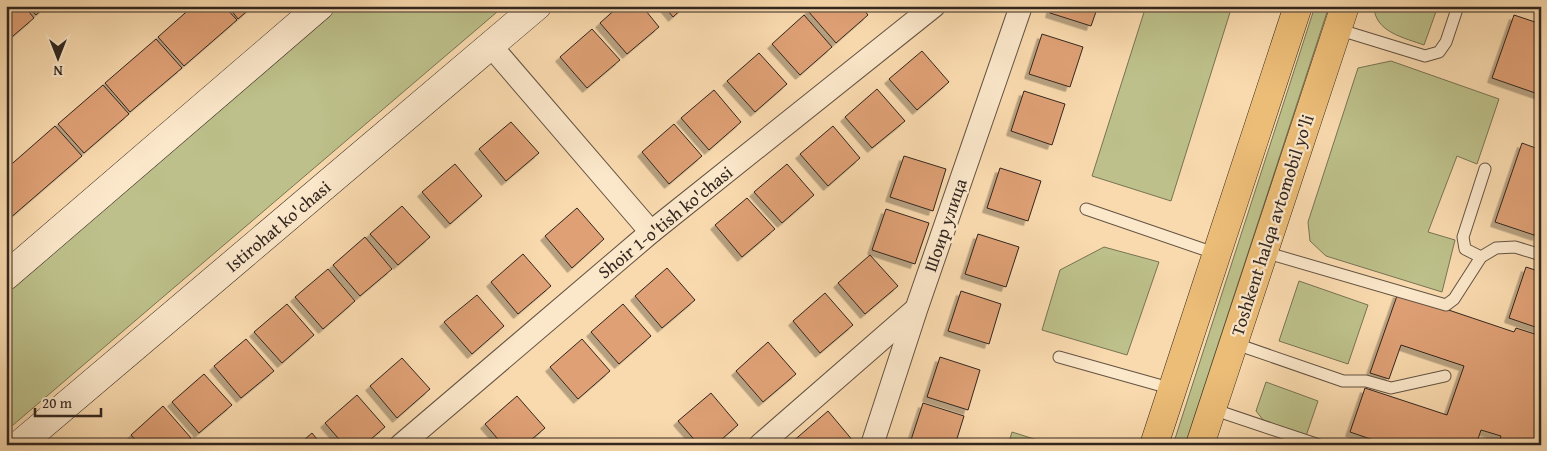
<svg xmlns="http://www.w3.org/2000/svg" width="1547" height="451" viewBox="0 0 1547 451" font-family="'Gentium Book Plus',serif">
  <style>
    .green { fill: #bdc08a; stroke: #787354 }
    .building { fill: #dfa074; stroke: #32261f; filter: url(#shadow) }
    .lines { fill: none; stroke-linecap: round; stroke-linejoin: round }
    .lane-casing { stroke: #645343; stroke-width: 13 }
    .street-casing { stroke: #645343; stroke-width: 24 }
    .secondary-casing { stroke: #32261f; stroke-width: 29 }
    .highway-casing { stroke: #32261f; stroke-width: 29 }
    .lane { stroke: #fbe7ca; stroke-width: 11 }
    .street { stroke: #fbe7ca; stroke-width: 22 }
    .secondary { stroke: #fbe7ca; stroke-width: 28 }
    .highway { stroke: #ecbd77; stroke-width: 28 }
    .labels { text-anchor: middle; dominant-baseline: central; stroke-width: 4.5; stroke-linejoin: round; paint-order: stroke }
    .street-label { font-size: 18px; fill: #32261f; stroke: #fbe7ca }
  </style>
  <defs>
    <filter id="shadow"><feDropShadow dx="-4.5" dy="4.5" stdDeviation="0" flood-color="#0004"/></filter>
  </defs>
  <rect width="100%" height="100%" fill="#f9daae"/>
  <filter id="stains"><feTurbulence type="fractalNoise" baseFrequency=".004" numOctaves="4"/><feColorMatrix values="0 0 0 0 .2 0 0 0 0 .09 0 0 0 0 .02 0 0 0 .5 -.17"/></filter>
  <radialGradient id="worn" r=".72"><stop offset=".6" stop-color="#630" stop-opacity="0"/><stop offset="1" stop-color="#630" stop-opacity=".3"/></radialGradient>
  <g class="green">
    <path d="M340 6H504L6 431V291Z"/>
    <path d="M1146 6H1232L1171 201 1092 176Z"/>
    <path d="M1315 6H1329L1185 445H1173Z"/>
    <path d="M1374 6H1438L1424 45C1405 38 1374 32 1374 6Z"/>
    <path d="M1391 61 1499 99 1477 164 1457 156 1428 232 1455 240 1442 292 1326 256 1310 241 1308 222 1358 68Z"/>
    <path d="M1104 247 1159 262 1127 355 1042 330 1060 270Z"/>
    <path d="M1299 281 1368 305 1348 364 1279 341Z"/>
    <path d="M1266 382 1318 401 1306 436 1264 421 1256 411Z"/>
    <path d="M1012 432 1053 445H1008Z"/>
  </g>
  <g class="building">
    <path d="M6 6H24L34 18 6 42Z"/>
    <path d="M28 6H46L36 15Z"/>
    <path d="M193 6H224L237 20 184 66 158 37Z"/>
    <path d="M228 6H253L238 19Z"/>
    <path d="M619 6H642L659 27 627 54 600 23Z"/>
    <path d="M664 6H685L673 17Z"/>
    <path d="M814 6H861L868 15 836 43 808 11Z"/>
    <path d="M1052 6H1098L1091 26 1050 13Z"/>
    <path d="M804 15 832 47 800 75 772 44Z"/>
    <path d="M1514 15 1541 24V95L1492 78Z"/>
    <path d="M592 29 620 60 587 88 560 57Z"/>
    <path d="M1042 34 1083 47 1070 87 1029 74Z"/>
    <path d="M156 39 182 68 130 112 105 83Z"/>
    <path d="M922 51 949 82 917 110 889 79Z"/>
    <path d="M759 53 787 84 755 112 727 81Z"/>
    <path d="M103 85 129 114 84 153 58 124Z"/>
    <path d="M877 89 905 121 872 148 845 117Z"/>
    <path d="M714 90 741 122 709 150 681 118Z"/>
    <path d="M1024 91 1065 104 1052 145 1011 131Z"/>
    <path d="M511 122 539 153 506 181 479 149Z"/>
    <path d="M674 124 702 156 669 184 642 152Z"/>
    <path d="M55 126 82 156 9 219 6 216V169Z"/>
    <path d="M833 126 860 158 828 186 800 154Z"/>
    <path d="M1522 143 1541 150V225L1537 236 1495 222Z"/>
    <path d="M904 156 946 169 933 211 890 197Z"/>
    <path d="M455 164 482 196 450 224 422 192Z"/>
    <path d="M787 164 814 195 782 223 754 192Z"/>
    <path d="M1000 168 1041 181 1028 221 987 208Z"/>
    <path d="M747 198 775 229 742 257 715 225Z"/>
    <path d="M402 206 430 237 398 265 370 234Z"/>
    <path d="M577 208 604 239 572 268 545 236Z"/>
    <path d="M886 209 929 223 915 264 872 250Z"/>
    <path d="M978 234 1019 247 1006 287 965 274Z"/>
    <path d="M365 237 392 269 360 296 333 265Z"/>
    <path d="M523 254 551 286 518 314 491 282Z"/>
    <path d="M870 255 898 286 865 314 838 283Z"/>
    <path d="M1526 267 1541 272V329L1509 318Z"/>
    <path d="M667 268 695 300 662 328 635 296Z"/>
    <path d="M328 269 355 301 323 329 295 297Z"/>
    <path d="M961 291 1001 304 989 344 948 331Z"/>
    <path d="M825 293 853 325 820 353 793 321Z"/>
    <path d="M1398 293 1514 332 1516 328 1541 336V445H1498L1501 436 1481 430 1476 445H1388L1350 432 1365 388 1447 415 1464 366 1401 345 1389 379 1370 373Z"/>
    <path d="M477 295 504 326 472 354 444 322Z"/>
    <path d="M287 304 314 335 282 363 254 332Z"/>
    <path d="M623 304 651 336 619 364 591 332Z"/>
    <path d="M246 339 274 371 241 398 214 366Z"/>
    <path d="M582 339 610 371 578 399 550 367Z"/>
    <path d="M768 342 796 374 763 402 736 371Z"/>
    <path d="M940 357 980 370 968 410 927 397Z"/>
    <path d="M402 358 430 389 397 418 370 386Z"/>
    <path d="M204 374 232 405 199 433 172 402Z"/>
    <path d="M711 393 738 425 715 445H699L678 421Z"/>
    <path d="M357 395 385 427 364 445H344L325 423Z"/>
    <path d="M517 396 545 428 525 445H503L485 424Z"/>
    <path d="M923 403 964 416 955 445H915L910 443Z"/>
    <path d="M163 406 191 438 183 445H140L131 435Z"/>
    <path d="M828 411 854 442 853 445H792L791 443Z"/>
    <path d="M312 433 322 445H298Z"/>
  </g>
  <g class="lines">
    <g class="lane-casing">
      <g id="lane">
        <path d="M1337 29 1425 56 1439 52 1446 42 1458 6"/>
        <path d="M1086 209 1217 254"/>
        <path d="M1264 252 1446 305 1454 299 1481 257 1496 248 1515 247 1541 255"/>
        <path d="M1481 257 1465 249 1463 237 1485 169"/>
        <path d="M1233 343 1343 381H1366L1391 388 1445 376"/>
        <path d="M1059 357 1173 389"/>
        <path d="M1212 409 1319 445"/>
      </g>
    </g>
    <g class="street-casing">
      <g id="street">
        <path d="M491 46 651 232"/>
        <path d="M401 445 651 232 934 6"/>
        <path d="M760 445 915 310"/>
        <path d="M872 445 916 310 1021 6"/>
      </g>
    </g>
    <g class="secondary-casing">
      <g id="secondary">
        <path d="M6 276 320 6"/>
        <path d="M19 445 537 6"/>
      </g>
    </g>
    <g class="highway-casing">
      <g id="highway">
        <path d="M1154 445 1298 6"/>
        <path d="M1200 445 1345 6"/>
      </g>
    </g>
    <use href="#lane" class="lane"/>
    <use href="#street" class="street"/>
    <use href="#secondary" class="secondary"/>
    <use href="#highway" class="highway"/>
  </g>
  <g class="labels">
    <g class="street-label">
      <text transform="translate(665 222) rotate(-39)">Shoir 1-o'tish ko'chasi</text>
      <text transform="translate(945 225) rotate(-71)">Шоир улица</text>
      <text transform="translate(1272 225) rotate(-72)">Toshkent halqa avtomobil yo'li</text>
      <text transform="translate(278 226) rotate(-40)">Istirohat ko'chasi</text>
    </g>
  </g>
  <rect width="1547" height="451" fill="none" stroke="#f9daae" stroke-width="25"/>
  <rect x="8" y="8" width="1532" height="436" fill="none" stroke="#32261f" stroke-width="2.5"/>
  <rect x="12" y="12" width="1522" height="426" fill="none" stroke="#32261f"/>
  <g transform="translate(58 58) rotate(180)" stroke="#fbe7ca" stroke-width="4" paint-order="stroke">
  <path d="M0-4L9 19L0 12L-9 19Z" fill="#32261f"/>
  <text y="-8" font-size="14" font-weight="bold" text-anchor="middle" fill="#32261f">N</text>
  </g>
  <path d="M35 408v8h66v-8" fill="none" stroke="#32261f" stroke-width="2.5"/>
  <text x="42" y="408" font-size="15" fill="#32261f" stroke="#fbe7ca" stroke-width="4" paint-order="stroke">20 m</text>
  <rect width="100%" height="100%" filter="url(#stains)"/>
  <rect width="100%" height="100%" fill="url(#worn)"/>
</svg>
